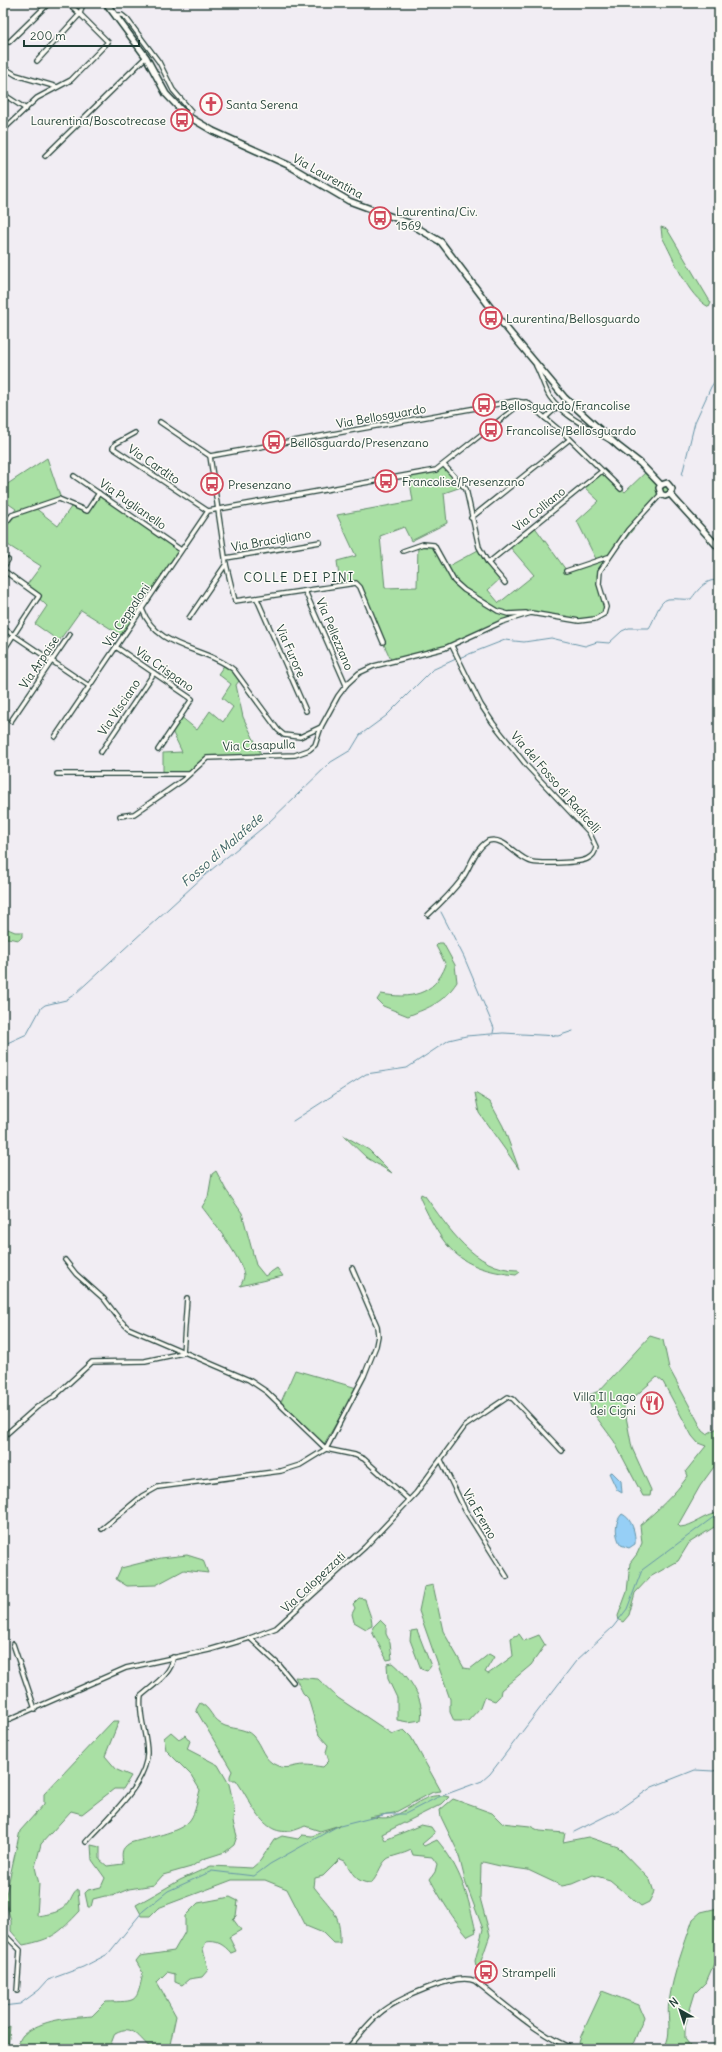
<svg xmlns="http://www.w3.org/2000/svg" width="722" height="2052" viewBox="0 0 722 2052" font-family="Delius,sans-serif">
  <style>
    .green { fill: #a9e0a4; stroke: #648e6c }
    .water { fill: #96cff6; stroke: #6695a8 }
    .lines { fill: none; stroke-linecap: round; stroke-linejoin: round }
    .stream { stroke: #6695a8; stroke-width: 1 }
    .street-casing { stroke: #1f3d34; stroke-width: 6 }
    .secondary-casing { stroke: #1f3d34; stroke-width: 8 }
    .street { stroke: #fdfcf7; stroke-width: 3.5 }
    .secondary { stroke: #fdfcf7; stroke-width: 5 }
    .labels { text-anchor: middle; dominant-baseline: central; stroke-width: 3; stroke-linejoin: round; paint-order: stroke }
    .poi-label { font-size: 12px; fill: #1f3d34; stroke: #fdfcf7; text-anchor: start }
    .street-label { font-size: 12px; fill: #1f3d34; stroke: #fdfcf7 }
    .neighbourhood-label { font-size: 13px; letter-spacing: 1px; fill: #1f3d34; stroke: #fdfcf7 }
    .water-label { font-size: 13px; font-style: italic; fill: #3d6264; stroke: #fdfcf7 }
  </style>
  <rect width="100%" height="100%" fill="#f1edf3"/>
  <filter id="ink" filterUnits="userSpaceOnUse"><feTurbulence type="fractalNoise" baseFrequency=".025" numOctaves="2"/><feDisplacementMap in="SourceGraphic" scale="8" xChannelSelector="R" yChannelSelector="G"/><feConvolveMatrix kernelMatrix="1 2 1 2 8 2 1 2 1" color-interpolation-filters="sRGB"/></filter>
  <g filter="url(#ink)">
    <g class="green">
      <path d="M661 227 667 229 711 303 709 307C687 296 674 258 662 237Z"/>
      <path d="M47 458 61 499 34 507 58 526 73 504 84 511 89 508 99 493 181 550 124 637 81 610 59 641 35 624 47 606 26 586 41 566 3 542V526L16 509 3 500V487Z"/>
      <path d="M444 465 464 486 444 493 447 523 411 541 404 527 380 536 385 588 417 587 418 545 431 544 447 567 480 549 501 578 488 590 499 603 534 575 509 546 534 526 566 570 597 561 577 521 599 501 583 486 602 471 625 492 648 470 672 489 667 495 661 494 597 575 606 605 602 615 585 621 531 613 506 621 452 646 391 660 357 584 340 585 337 561 356 556 337 515 413 501 409 476 436 470Z"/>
      <path d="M225 664 241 678 236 685 243 717 262 756 207 757 189 774H163V753L182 752 171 729 180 716 197 730 210 711 223 722 233 707 222 698 231 684 218 674Z"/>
      <path d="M3 927 15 932H22V937L19 940 7 938 3 940Z"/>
      <path d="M439 943H443L455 965 457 982C443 1003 430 1007 408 1016L383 1006 377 1000 381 994C410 999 434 996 446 965L436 946Z"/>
      <path d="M475 1093 490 1102 503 1126 519 1169 479 1113Z"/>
      <path d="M343 1135 369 1150 392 1173 367 1158Z"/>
      <path d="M216 1171 226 1190 242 1213 256 1265 265 1276 277 1268 283 1276 240 1286C242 1283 244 1279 244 1275 242 1259 212 1220 202 1207L208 1197 212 1174Z"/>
      <path d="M421 1194 425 1196C448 1227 474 1270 518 1270L520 1272 516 1275C458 1269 444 1249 420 1198Z"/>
      <path d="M650 1336 663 1340 669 1368 703 1431 707 1434 719 1427V1460L700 1486 678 1525 680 1527C694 1526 703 1515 718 1513L719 1524 689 1543 678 1561 650 1577 635 1593 629 1615 623 1622 619 1620 618 1616 627 1592 630 1563 637 1554 642 1543 640 1525C658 1510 674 1495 688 1476L686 1471 706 1446 698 1443 692 1436 663 1382 657 1377 624 1406 632 1448 651 1490 650 1496H643L614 1441 594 1414 588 1400 589 1395 599 1391Z"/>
      <path d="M295 1370 357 1388 324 1444 281 1402Z"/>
      <path d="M187 1555 203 1560 208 1573 184 1570 156 1585 127 1586 116 1579 121 1568 161 1558Z"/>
      <path d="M433 1585 443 1631 464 1668 470 1669 489 1654 494 1657 485 1672 488 1674 513 1656 511 1638 519 1634 524 1641 539 1635 545 1645 531 1665 501 1690 500 1696 495 1701 484 1697 480 1708 468 1721H454L450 1712V1699L419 1611 424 1587Z"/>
      <path d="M359 1598 365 1599C367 1609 372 1616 372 1626L366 1629 354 1622 352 1614 355 1608 353 1604Z"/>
      <path d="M380 1620 386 1626V1634L390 1642 392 1659 387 1660 372 1632 373 1627Z"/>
      <path d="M417 1630 431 1666 427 1671 421 1669 410 1640 411 1631Z"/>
      <path d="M393 1663C409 1676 425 1699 421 1720L408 1722 397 1720V1698L388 1679 387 1664Z"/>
      <path d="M295 1677 318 1679 338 1698 392 1734 404 1730 411 1737 441 1791 433 1792 394 1813 369 1817C375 1817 385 1819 391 1817 412 1810 425 1790 449 1797L442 1804 382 1834 385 1840 421 1825 431 1827 435 1833 422 1844 424 1846 437 1840C461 1868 468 1896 476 1932L468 1936C453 1919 441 1899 430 1879L435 1872 437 1864 432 1857 413 1855 411 1850C404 1854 391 1856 387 1859 379 1866 378 1877 371 1883 356 1883 352 1873 345 1861L340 1859 323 1876 315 1878 314 1887C331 1909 341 1913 340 1943H333L323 1933 306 1926 287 1889 265 1880H232L158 1908 150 1916H142L136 1905 180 1880 211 1866 252 1868 260 1861 274 1840 282 1836 298 1839 302 1835 312 1836 340 1825 320 1831 305 1826C265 1846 255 1807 236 1780H230V1776L232 1771 196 1710 200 1703C210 1707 212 1719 221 1724 231 1730 245 1727 253 1736 262 1746 263 1761 278 1766 288 1770 294 1765 304 1765 310 1765 317 1766 323 1767L329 1761 326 1752 328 1745 319 1735 308 1698 303 1693Z"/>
      <path d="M113 1721H119L105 1756 117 1770 131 1776 123 1789H114L82 1814 71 1811 41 1844 35 1867 39 1884 37 1916C49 1914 62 1913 69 1902 72 1897 73 1892 78 1889L80 1911C59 1933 54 1939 23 1945L11 1931V1921L5 1899 20 1831 44 1804V1794Z"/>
      <path d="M171 1732 179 1739 185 1735 190 1741 187 1749 218 1765 229 1784 234 1806 233 1822 237 1836 234 1845 225 1852 203 1859 191 1867 163 1875 154 1885 129 1889 112 1896H105L93 1899 91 1907H88L85 1893 88 1890 101 1887 105 1878 92 1860 91 1845 100 1847V1860L107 1866 123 1864C122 1854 120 1849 130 1843 145 1838 181 1833 190 1820 196 1812 197 1800 200 1790L191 1775 166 1750 164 1738Z"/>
      <path d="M453 1799 492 1813 502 1823 530 1826 540 1831 565 1833 563 1842 588 1837 618 1847 650 1880 654 1892 649 1902 641 1906 610 1880 593 1875 572 1884 562 1886 528 1870 500 1866 483 1862 481 1865 480 1898 490 1935 479 1967 476 1966 475 1961 483 1929 466 1884 458 1852 441 1817 440 1810Z"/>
      <path d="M230 1897 238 1901 236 1916 233 1919 241 1930 229 1937 236 1951 231 1953C224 1945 217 1940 206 1942L203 1949 208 1970 202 1977 189 1979 182 1985 175 1982V1974L167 1972 157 1982 176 2016 169 2049H152C138 2038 134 2023 115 2033L109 2049H16C18 2045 20 2038 23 2035 42 2019 69 2018 92 2016L106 2002C138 2001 136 2004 143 1973L136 1961 140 1956 174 1951 185 1932V1916L198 1903Z"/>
      <path d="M719 1905 716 1959 706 1982 695 1993 685 2026V2039L693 2049H662C674 2038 666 2016 669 2002 673 1974 684 1946 693 1919L701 1912 718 1908Z"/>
      <path d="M602 1991 639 2005 644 2017 631 2049H587L578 2046 581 2036Z"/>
      <path d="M10 2026 8 2049H3V2030Z"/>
    </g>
    <g class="water">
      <path d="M612 1472 621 1481 622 1493 617 1490 609 1473Z"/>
      <path d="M622 1514C632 1518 636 1534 635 1544L629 1548 621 1545C615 1536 614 1522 622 1514Z"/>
    </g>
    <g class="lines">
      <g class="stream">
        <path d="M682 475 695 422 711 387 719 375"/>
        <path d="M459 658 505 640 524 642 551 638 585 646 597 642 609 643 622 631 629 628H649C655 620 658 601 668 599 676 598 683 600 691 599 698 590 707 577 719 581"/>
        <path d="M441 912 464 957 494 1028 493 1033"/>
        <path d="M3 1045 27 1034 41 1008 45 1005 66 1000 75 994 205 875 266 825 331 762 351 750 360 735 386 716 432 670 456 659"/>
        <path d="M293 1121 366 1074 407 1068 449 1040 466 1036 503 1033 558 1036 573 1031"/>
        <path d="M574 1832 622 1808 652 1787 695 1770 713 1771 719 1770"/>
        <path d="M3 2006 20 2004 39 1990 48 1980 83 1967 108 1954 143 1911 168 1891 212 1871 254 1876 270 1864 336 1827 387 1814H405L436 1798 482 1781 490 1774 576 1661 613 1627 627 1609 642 1570 719 1513"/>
      </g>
      <g class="street-casing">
        <g id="street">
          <path d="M116 15H122L127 19 159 62 173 90 191 111 186 115"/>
          <path d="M9 42 49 3"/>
          <path d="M37 61 80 14 68 3"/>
          <path d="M3 67 16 75 57 87"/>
          <path d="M3 94 26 109"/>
          <path d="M3 130 37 98 71 80 108 42 80 14 83 3"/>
          <path d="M45 156 146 57"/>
          <path d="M536 366C541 375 545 390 550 397 565 418 590 428 611 441"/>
          <path d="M545 418 570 439 621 489"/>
          <path d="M160 422 210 456 515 401 528 403 545 418 558 406"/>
          <path d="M135 433 115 444 113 448 208 511"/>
          <path d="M210 456 226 564 235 601 356 583 360 587 383 642"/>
          <path d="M444 465 466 489 479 547 488 563 505 583"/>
          <path d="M74 476 181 550"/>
          <path d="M471 518 570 439"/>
          <path d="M3 526 12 515 59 499 87 511 99 493"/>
          <path d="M403 551 423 544 434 545 454 581 464 590 498 611 508 614 526 613"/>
          <path d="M226 558 320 542"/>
          <path d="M488 563 602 471"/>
          <path d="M3 568 8 560"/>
          <path d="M3 570 39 596 3 651"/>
          <path d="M566 571 608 557"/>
          <path d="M305 591 346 685"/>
          <path d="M257 599 306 711"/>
          <path d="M142 609C157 650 204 646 234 670L278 730 284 735 300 737 321 727 338 696 347 684 359 673 374 666 445 648 502 622 531 613 579 621 595 619 604 614 606 607 599 584 600 571 628 530 661 494"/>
          <path d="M189 618 226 564"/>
          <path d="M3 628 89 686"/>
          <path d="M116 647 192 699 158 750"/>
          <path d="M11 721 70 634"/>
          <path d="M55 737 208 511 436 470 519 405 526 402"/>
          <path d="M101 752 154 673"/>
          <path d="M57 774H189"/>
          <path d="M120 816 134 814 183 780 207 758 295 755 309 750 315 745 321 727"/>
          <path d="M428 915C440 904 452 892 462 879 471 866 474 850 488 841 505 836 516 858 532 862 541 864 579 863 587 859 593 856 595 853 596 847L589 832 527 766 493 723 481 705 452 646"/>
          <path d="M65 1260 76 1274 104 1299 120 1320 128 1328 249 1380 267 1392 326 1449 355 1455 364 1459 409 1500"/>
          <path d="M3 1437 37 1407 55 1396 92 1362 145 1361 183 1353 187 1298"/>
          <path d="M441 1460 465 1510 507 1577"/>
          <path d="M102 1529 142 1496 158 1487 281 1471 300 1465 326 1449 364 1376 376 1346 378 1336 377 1326 352 1268"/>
          <path d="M250 1638 280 1666 293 1682"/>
          <path d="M13 1644 35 1709"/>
          <path d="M3 1722 126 1668 209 1650 250 1638 276 1628 365 1547 416 1493 465 1426 508 1397 513 1399 562 1451"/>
          <path d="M86 1842C106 1820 147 1784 147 1753 147 1733 138 1716 141 1696 152 1686 173 1673 173 1657"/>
          <path d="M3 1933 20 1950 17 1991"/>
          <path d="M347 2049C358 2037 368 2023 380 2013 396 1999 456 1972 475 1981 505 2004 539 2036 574 2049"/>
        </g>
      </g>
      <g class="secondary-casing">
        <g id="secondary">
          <path d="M106 3 146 57 166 94 186 115 213 131 288 165 349 201 409 223 441 242 503 324 565 398 618 446 640 463 661 485"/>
          <path d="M661 485 667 483 672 489 670 494"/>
          <path d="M661 485 659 488 661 494 665 496 670 494"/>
          <path d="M670 494 719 548"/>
        </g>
      </g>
      <use href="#street" class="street"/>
      <use href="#secondary" class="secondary"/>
    </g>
  </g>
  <defs>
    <g id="church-ring" transform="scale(1.15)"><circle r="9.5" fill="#fdfcf7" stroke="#d1495b" stroke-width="1.5"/><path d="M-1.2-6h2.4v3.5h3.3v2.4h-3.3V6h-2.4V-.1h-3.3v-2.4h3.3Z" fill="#d1495b"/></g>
    <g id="bus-ring" transform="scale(1.15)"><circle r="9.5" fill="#fdfcf7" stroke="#d1495b" stroke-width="1.5"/><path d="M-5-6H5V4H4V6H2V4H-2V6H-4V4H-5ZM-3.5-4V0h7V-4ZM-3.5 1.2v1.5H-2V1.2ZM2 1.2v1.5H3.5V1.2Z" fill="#d1495b"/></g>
    <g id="restaurant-ring" transform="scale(1.15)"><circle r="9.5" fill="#fdfcf7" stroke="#d1495b" stroke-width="1.5"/><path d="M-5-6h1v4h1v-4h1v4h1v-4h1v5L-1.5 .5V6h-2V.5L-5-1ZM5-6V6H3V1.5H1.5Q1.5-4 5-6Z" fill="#d1495b"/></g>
  </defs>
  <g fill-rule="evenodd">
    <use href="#church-ring" x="211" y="104"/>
    <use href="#bus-ring" x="182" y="120"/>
    <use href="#bus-ring" x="380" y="218"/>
    <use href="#bus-ring" x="491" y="318"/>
    <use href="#bus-ring" x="484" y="405"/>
    <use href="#bus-ring" x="491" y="430"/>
    <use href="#bus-ring" x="274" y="442"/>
    <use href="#bus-ring" x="386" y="481"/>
    <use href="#bus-ring" x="212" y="484"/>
    <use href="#restaurant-ring" x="652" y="1403"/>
    <use href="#bus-ring" x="486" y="1972"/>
  </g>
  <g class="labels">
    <g class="poi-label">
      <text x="226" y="104">Santa Serena</text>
      <text x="166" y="120" text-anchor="end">Laurentina/Boscotrecase</text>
      <text x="396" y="211">Laurentina/Civ.<tspan x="396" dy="14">1569</tspan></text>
      <text x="506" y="318">Laurentina/Bellosguardo</text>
      <text x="500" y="405">Bellosguardo/Francolise</text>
      <text x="506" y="430">Francolise/Bellosguardo</text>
      <text x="290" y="442">Bellosguardo/Presenzano</text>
      <text x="402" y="481">Francolise/Presenzano</text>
      <text x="228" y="484">Presenzano</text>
      <text x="636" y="1396" text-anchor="end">Villa Il Lago<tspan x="636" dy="14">dei Cigni</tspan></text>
      <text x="502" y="1972">Strampelli</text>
    </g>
    <g class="street-label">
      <text transform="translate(328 176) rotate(29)">Via Laurentina</text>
      <text transform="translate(381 416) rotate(-10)">Via Bellosguardo</text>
      <text transform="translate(154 464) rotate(34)">Via Cardito</text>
      <text transform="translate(133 504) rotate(35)">Via Puglianello</text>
      <text transform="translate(539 509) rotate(-39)">Via Colliano</text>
      <text transform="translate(271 540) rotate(-10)">Via Bracigliano</text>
      <text transform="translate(126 615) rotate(-56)">Via Ceppaloni</text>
      <text transform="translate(335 634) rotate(67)">Via Pellezzano</text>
      <text transform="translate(291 651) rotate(66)">Via Furore</text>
      <text transform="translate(39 662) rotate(-56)">Via Arpaise</text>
      <text transform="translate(165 669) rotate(35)">Via Crispano</text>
      <text transform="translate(119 707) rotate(-56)">Via Visciano</text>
      <text transform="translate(259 745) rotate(-2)">Via Casapulla</text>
      <text transform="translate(556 782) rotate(49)">Via del Fosso di Radicelli</text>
      <text transform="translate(480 1514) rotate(60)">Via Eremo</text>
      <text transform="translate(313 1582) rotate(-43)">Via Calopezzati</text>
    </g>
    <g class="neighbourhood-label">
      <text x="299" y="577">COLLE DEI PINI</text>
    </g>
    <g class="water-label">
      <text transform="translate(222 850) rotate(-41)">Fosso di Malafede</text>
    </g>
  </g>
  <rect width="722" height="2052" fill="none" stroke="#fdfcf7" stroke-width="16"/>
  <rect x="8" y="8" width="706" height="2036" fill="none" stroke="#1f3d34" stroke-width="1.5" filter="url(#ink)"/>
  <g transform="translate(680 2010) rotate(321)" stroke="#fdfcf7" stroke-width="3" paint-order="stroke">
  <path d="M0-3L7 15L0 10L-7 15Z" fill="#1f3d34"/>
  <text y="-6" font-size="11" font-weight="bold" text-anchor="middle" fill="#1f3d34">N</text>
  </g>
  <path d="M24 40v6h115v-6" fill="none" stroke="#1f3d34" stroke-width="2"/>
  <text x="30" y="40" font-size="12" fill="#1f3d34" stroke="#fdfcf7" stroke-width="3" paint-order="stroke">200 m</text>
</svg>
